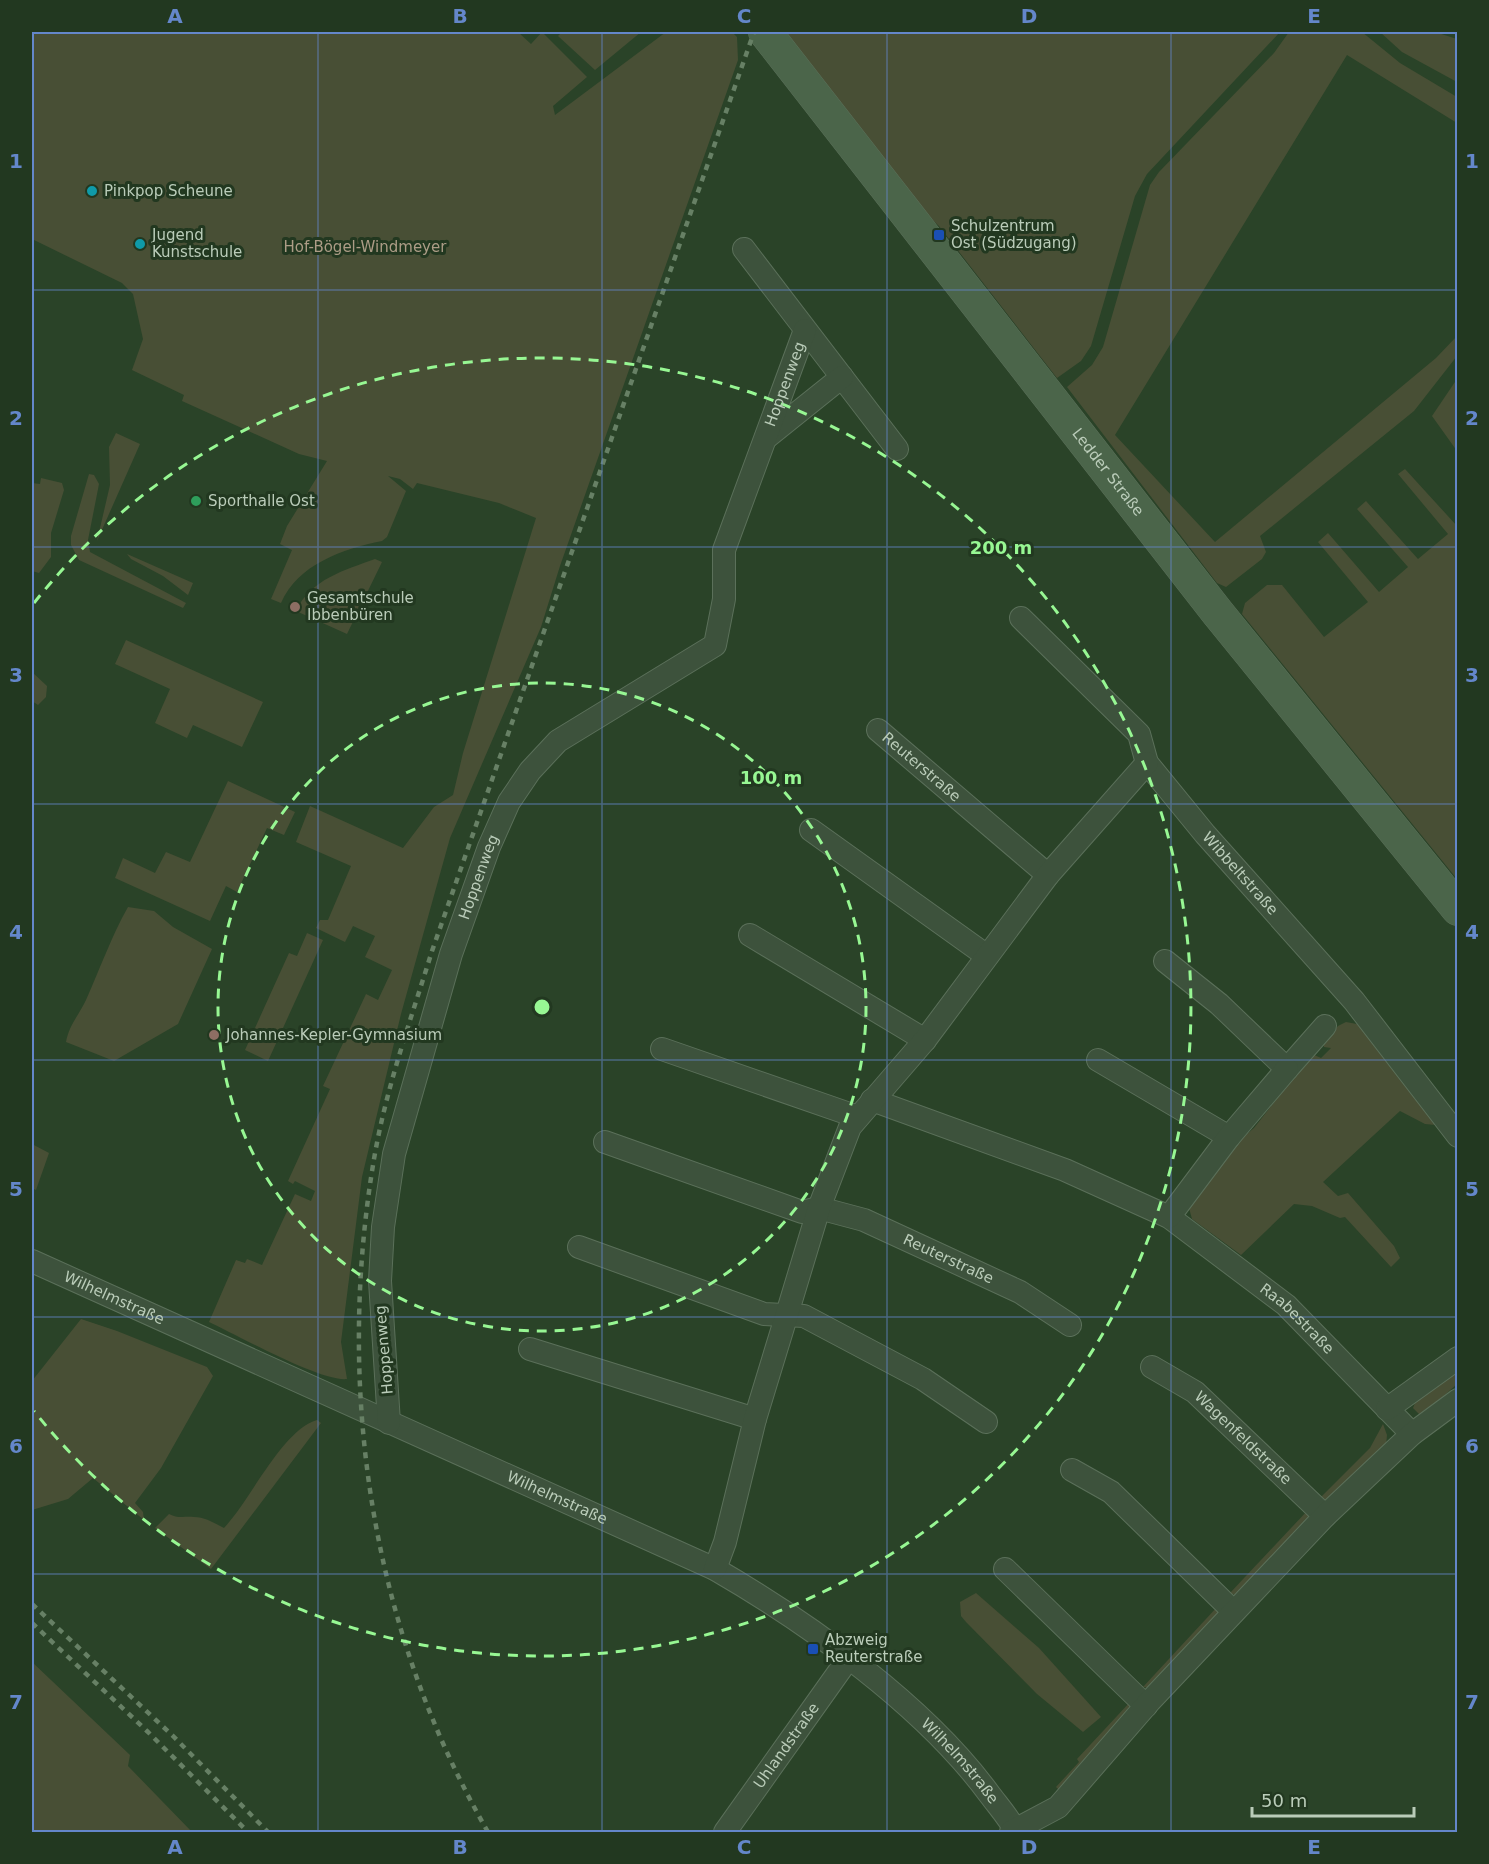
<svg xmlns="http://www.w3.org/2000/svg" width="1489" height="1864" viewBox="0 0 1489 1864" font-family="'DejaVu Sans',sans-serif">
  <style>
    .green { fill: #484f35 }
    .lines { fill: none; stroke-linecap: round; stroke-linejoin: round }
    .street-casing { stroke: #5b705a; stroke-width: 24 }
    .secondary-casing { stroke: #5b705a; stroke-width: 34 }
    .street { stroke: #3d523c; stroke-width: 22 }
    .secondary { stroke: #4b654a; stroke-width: 33 }
    .rail { stroke: #678065; stroke-width: 4.5; stroke-dasharray: 6 6; stroke-linecap: butt }
    .grid { fill: none; stroke: #6487ca; stroke-width: 1.5; stroke-opacity: 0.55 }
    .ring { fill: none; stroke: #97f793; stroke-width: 3; stroke-dasharray: 10 8 }
    .culture-dot { fill: #0f9aa8; stroke: #223820; stroke-width: 2 }
    .transit-dot { fill: #1a4fb4; stroke: #223820; stroke-width: 2 }
    .leisure-dot { fill: #2e9e5b; stroke: #223820; stroke-width: 2 }
    .education-dot { fill: #8d6e63; stroke: #223820; stroke-width: 2 }
    .labels { text-anchor: middle; dominant-baseline: central; stroke-width: 6; stroke-linejoin: round; paint-order: stroke }
    .poi-label { font-size: 15px; fill: #baccb9; stroke: #223820; text-anchor: start }
    .park-label { font-size: 15px; fill: #ac9c86; stroke: #223820 }
    .street-label { font-size: 15px; fill: #baccb9; stroke: #223820 }
    .centre { fill: #97f793; stroke: #223820; stroke-width: 3 }
    .ring-label { font-size: 18px; text-anchor: middle; font-weight: bold; fill: #97f793; stroke: #223820; stroke-width: 6; stroke-linejoin: round; paint-order: stroke }
    .neatline { fill: none; stroke: #6487ca; stroke-width: 2 }
    .grid-label { font-size: 20px; text-anchor: middle; font-weight: bold; fill: #6487ca }
  </style>
  <rect width="100%" height="100%" fill="#2a4328"/>
  <g class="green">
    <path d="M32 32H518L531 44 542 32 587 77 553 106 555 115 666 32H732L737 37 738 60 560 566 541 627 450 838 401 1014 362 1177 341 1342 347 1379C321 1382 237 1335 209 1322L236 1260 245 1263 247 1259 262 1265 295 1194 311 1201 315 1191 295 1181 293 1184 288 1181 330 1089 323 1086 366 994 378 1000 392 970 365 957 375 936 353 926 345 942 316 928 320 920H328L351 866 296 842 310 806 403 848 434 807 453 795 463 753 536 518 499 503 417 483 413 489 400 479 388 476 406 491 387 537 382 541C343 549 298 564 281 603L271 599 292 550 280 544 287 526 327 461 299 454 182 401 184 395 132 370 143 339 133 294 122 283 32 239Z"/>
    <path d="M562 32H641L595 70 558 36Z"/>
    <path d="M779 32H1280L1147 174 1135 196 1091 346 1081 361 1057 378 939 226 909 198Z"/>
    <path d="M1289 32H1362L1400 63 1457 97V123L1347 55 1115 435 1215 542 1436 358 1457 336V356L1414 411 1260 536 1266 552 1262 559 1226 587 1217 583 1067 387 1092 365 1103 347 1150 185 1159 172 1274 53Z"/>
    <path d="M1380 32H1435L1457 39V82L1402 52Z"/>
    <path d="M1457 379V451L1432 416Z"/>
    <path d="M116 433 140 444 97 541 110 485 109 447Z"/>
    <path d="M1405 469 1457 526V879L1242 614 1245 603 1267 585H1282L1324 637 1368 602 1318 542 1328 533 1379 592 1408 567 1357 509 1366 501 1418 559 1448 534 1398 474Z"/>
    <path d="M89 474 94 475 99 484 88 540 90 552 186 603 183 608 79 560 71 545V536Z"/>
    <path d="M41 478 62 483 64 490 51 533V557L39 573 32 571V483L40 484Z"/>
    <path d="M127 554 193 583 188 595 163 576 131 559Z"/>
    <path d="M375 559 382 562 347 634 296 611C311 579 345 570 375 559Z"/>
    <path d="M126 640 263 702 242 747 193 725 187 738 155 723 170 689 115 664Z"/>
    <path d="M32 672 47 686 46 697 38 705 32 701Z"/>
    <path d="M228 781 295 812 284 835 267 828 237 892 226 886 210 921 115 878 123 858 155 873 166 852 190 862Z"/>
    <path d="M128 907 154 911 173 927 212 949 178 1024 114 1061 66 1042C69 1025 79 1015 86 1000 100 969 111 937 128 907Z"/>
    <path d="M307 933 323 940 268 1061 245 1050 289 953 297 956Z"/>
    <path d="M1346 1022 1357 1024 1364 1031 1436 1125 1425 1124 1400 1111 1323 1182 1338 1196 1348 1193 1394 1246 1400 1258 1391 1267 1345 1217 1340 1218 1312 1206 1294 1204 1241 1255 1192 1219 1189 1208 1234 1145 1254 1128 1312 1054 1321 1058 1331 1048 1324 1047V1041L1338 1026Z"/>
    <path d="M32 1144 49 1153 36 1190 32 1188Z"/>
    <path d="M81 1319 117 1331 207 1367 213 1376 161 1468 135 1503 143 1512 144 1520 93 1478 68 1499 32 1510V1381Z"/>
    <path d="M1457 1366V1384L1426 1412 1420 1415 1413 1408 1415 1403Z"/>
    <path d="M317 1420 321 1423 211 1569 155 1528 169 1514C179 1519 183 1516 194 1517 205 1517 214 1523 224 1528 250 1501 282 1430 317 1420Z"/>
    <path d="M1383 1424 1387 1435 1386 1446 1330 1501H1323L1320 1498 1370 1448Z"/>
    <path d="M1308 1510 1309 1520 1235 1595 1230 1593Z"/>
    <path d="M976 1593 1039 1648 1101 1717 1083 1732 1037 1694 966 1622 961 1616 960 1602Z"/>
    <path d="M1218 1606V1617L1151 1688 1143 1687Z"/>
    <path d="M32 1662 130 1755 128 1766 192 1832H32Z"/>
    <path d="M1131 1701 1132 1704 1060 1791 1056 1787 1079 1762 1077 1759Z"/>
  </g>
  <g class="lines">
    <g class="street-casing">
      <g id="street">
        <path d="M744 249 897 449"/>
        <path d="M766 438 842 377"/>
        <path id="s1" d="M1021 618 1139 734 1147 763 1205 834 1354 1001 1458 1136"/>
        <path id="s2" d="M878 730 1048 875"/>
        <path d="M811 830 987 956"/>
        <path d="M750 935 925 1040"/>
        <path d="M1165 961 1219 1004 1287 1069 1325 1026"/>
        <path d="M662 1049 858 1117"/>
        <path d="M1098 1060 1229 1137"/>
        <path id="s3" d="M872 1100 1065 1170 1169 1217 1286 1305 1412 1434"/>
        <path id="s4" d="M605 1142 802 1212 819 1208 864 1220 1020 1292 1070 1325"/>
        <path d="M1169 1217 1229 1137 1287 1069"/>
        <path d="M579 1247 764 1314 804 1316 923 1379 986 1422"/>
        <path id="s5" d="M32 1261 715 1569C810 1624 925 1706 990 1795 999 1807 1010 1819 1016 1832"/>
        <path d="M530 1349 755 1419"/>
        <path id="s6" d="M1152 1367 1195 1392 1325 1516"/>
        <path d="M1387 1409 1458 1358"/>
        <path id="s7" d="M389 1423 380 1281 383 1227 394 1154 451 954 489 847 509 802 530 771 558 741 715 645 724 599V550L805 330"/>
        <path d="M1072 1470 1111 1492 1233 1611"/>
        <path d="M715 1569 725 1542 755 1419 787 1314 819 1208 850 1127 925 1040 1048 875 1147 763"/>
        <path d="M1005 1569 1146 1706"/>
        <path id="s8" d="M725 1832 848 1659"/>
        <path d="M1011 1832 1058 1807 1150 1701 1325 1516 1412 1434 1458 1400"/>
      </g>
    </g>
    <g class="secondary-casing">
      <g id="secondary">
        <path id="s9" d="M765 32 1217 612 1458 909"/>
      </g>
    </g>
    <use href="#street" class="street"/>
    <use href="#secondary" class="secondary"/>
    <g class="rail">
      <path d="M32 1604 173 1736 268 1832"/>
      <path d="M32 1623 148 1732 248 1832"/>
      <path d="M488 1832C371 1629 335 1390 374 1159 386 1088 411 1019 432 951L754 32"/>
    </g>
  </g>
  <path class="grid" d="M318 32V1832M602 32V1832M887 32V1832M1171 32V1832M32 290H1458M32 547H1458M32 804H1458M32 1060H1458M32 1317H1458M32 1574H1458"/>
  <g class="ring">
    <circle cx="542" cy="1007" r="324"/>
    <path d="M34 603A649 649 0 1 1 34 1411"/>
  </g>
  <g class="culture-dot">
    <circle cx="92" cy="191" r="6"/>
    <circle cx="140" cy="244" r="6"/>
  </g>
  <g class="transit-dot">
    <rect x="933" y="229" width="12" height="12" rx="3"/>
    <rect x="807" y="1643" width="12" height="12" rx="3"/>
  </g>
  <circle class="leisure-dot" cx="196" cy="501" r="6"/>
  <g class="education-dot">
    <circle cx="295" cy="607" r="6"/>
    <circle cx="214" cy="1035" r="6"/>
  </g>
  <g class="labels">
    <g class="poi-label">
      <text x="104" y="191">Pinkpop Scheune</text>
      <text x="951" y="226">Schulzentrum<tspan x="951" dy="17">Ost (Südzugang)</tspan></text>
      <text x="152" y="235">Jugend<tspan x="152" dy="17">Kunstschule</tspan></text>
      <text x="208" y="501">Sporthalle Ost</text>
      <text x="307" y="598">Gesamtschule<tspan x="307" dy="17">Ibbenbüren</tspan></text>
      <text x="226" y="1035">Johannes-Kepler-Gymnasium</text>
      <text x="825" y="1640">Abzweig<tspan x="825" dy="17">Reuterstraße</tspan></text>
    </g>
    <g class="park-label">
      <text x="365" y="247">Hof-Bögel-Windmeyer</text>
    </g>
    <g class="street-label">
      <text stroke="none"><textPath href="#s7" startOffset="1176">Hoppenweg</textPath></text>
      <text stroke="none"><textPath href="#s9" startOffset="558">Ledder Straße</textPath></text>
      <text stroke="none"><textPath href="#s2" startOffset="57">Reuterstraße</textPath></text>
      <text stroke="none"><textPath href="#s1" startOffset="340">Wibbeltstraße</textPath></text>
      <text stroke="none"><textPath href="#s7" startOffset="560">Hoppenweg</textPath></text>
      <text stroke="none"><textPath href="#s4" startOffset="366">Reuterstraße</textPath></text>
      <text stroke="none"><textPath href="#s5" startOffset="90">Wilhelmstraße</textPath></text>
      <text stroke="none"><textPath href="#s3" startOffset="483">Raabestraße</textPath></text>
      <text transform="translate(384 1350) rotate(-95)">Hoppenweg</text>
      <text stroke="none"><textPath href="#s6" startOffset="116">Wagenfeldstraße</textPath></text>
      <text stroke="none"><textPath href="#s5" startOffset="576">Wilhelmstraße</textPath></text>
      <text stroke="none"><textPath href="#s8" startOffset="106">Uhlandstraße</textPath></text>
      <text stroke="none"><textPath href="#s5" startOffset="1062">Wilhelmstraße</textPath></text>
    </g>
  </g>
  <circle cx="542" cy="1007" r="9" class="centre"/>
  <g class="ring-label">
    <text x="1001" y="554">200 m</text>
    <text x="771" y="784">100 m</text>
  </g>
  <rect width="1489" height="1864" fill="none" stroke="#223820" stroke-width="66"/>
  <path d="M1252 1807v9h162v-9" fill="none" stroke="#baccb9" stroke-width="3"/>
  <text x="1261" y="1807" font-size="18" fill="#baccb9" stroke="#223820" stroke-width="4.5" paint-order="stroke">50 m</text>
  <rect x="33" y="33" width="1423" height="1798" class="neatline"/>
  <g class="grid-label">
    <text x="175" y="23">A</text>
    <text x="460" y="23">B</text>
    <text x="744" y="23">C</text>
    <text x="1029" y="23">D</text>
    <text x="1314" y="23">E</text>
    <text x="16" y="168">1</text>
    <text x="1472" y="168">1</text>
    <text x="16" y="425">2</text>
    <text x="1472" y="425">2</text>
    <text x="16" y="682">3</text>
    <text x="1472" y="682">3</text>
    <text x="16" y="939">4</text>
    <text x="1472" y="939">4</text>
    <text x="16" y="1196">5</text>
    <text x="1472" y="1196">5</text>
    <text x="16" y="1453">6</text>
    <text x="1472" y="1453">6</text>
    <text x="16" y="1709">7</text>
    <text x="1472" y="1709">7</text>
    <text x="175" y="1854">A</text>
    <text x="460" y="1854">B</text>
    <text x="744" y="1854">C</text>
    <text x="1029" y="1854">D</text>
    <text x="1314" y="1854">E</text>
  </g>
</svg>
